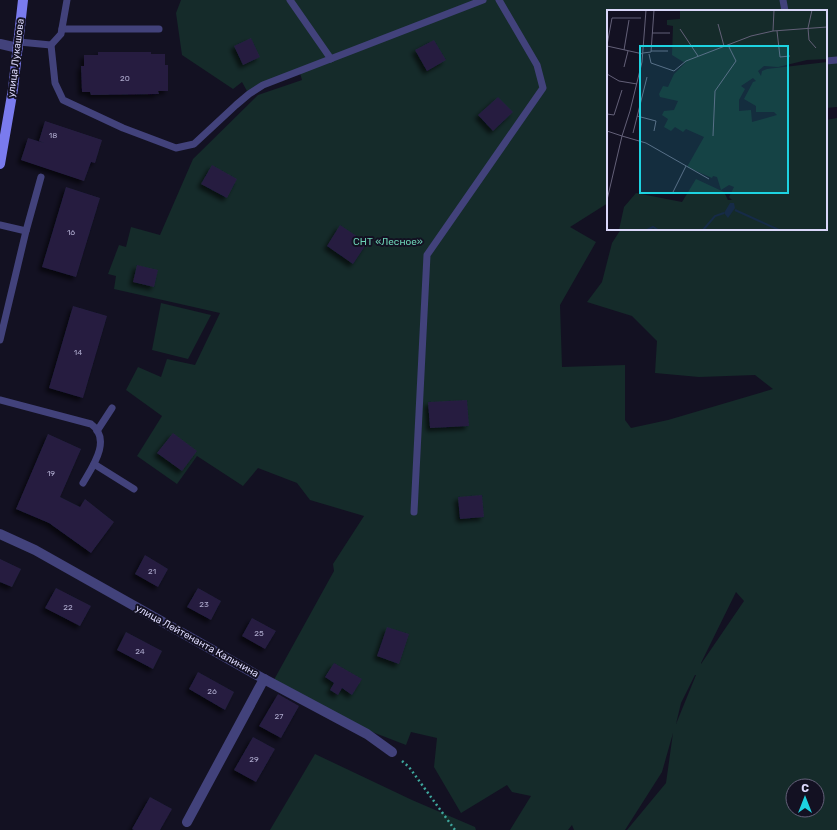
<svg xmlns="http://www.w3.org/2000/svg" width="837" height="830" viewBox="0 0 837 830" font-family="Rubik,sans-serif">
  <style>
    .green { fill: #152b2a; fill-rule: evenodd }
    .building { fill: #251f41; filter: url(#shadow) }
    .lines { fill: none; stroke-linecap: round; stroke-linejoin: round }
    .path { stroke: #3ea79d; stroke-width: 2.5; stroke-dasharray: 2 3; stroke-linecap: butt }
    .lane { stroke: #42427b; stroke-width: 7 }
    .street { stroke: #42427b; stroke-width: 10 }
    .secondary { stroke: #7a7bee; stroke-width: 10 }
    .labels { text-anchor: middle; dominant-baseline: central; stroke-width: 4; stroke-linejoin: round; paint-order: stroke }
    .number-label { font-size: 8px; fill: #ada9cc }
    .street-label { font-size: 10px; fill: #dad7fa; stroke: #131122 }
    .park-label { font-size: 10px; fill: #6cd1b5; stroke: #131122 }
    .inset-river { fill: none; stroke: #162b47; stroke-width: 2 }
    .inset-road { fill: none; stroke: #636078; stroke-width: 1 }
    .view { fill: #1dd3e1; fill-opacity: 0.15; stroke: #1dd3e1; stroke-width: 2 }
    .inset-edge { fill: none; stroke: #dad7fa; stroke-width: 2 }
  </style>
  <defs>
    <filter id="shadow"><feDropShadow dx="-3.5" dy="3.5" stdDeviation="2" flood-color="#0009"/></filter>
  </defs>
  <rect width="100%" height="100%" fill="#131122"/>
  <g class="green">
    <path d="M181 0H837V107L826 108V11H608V203L570 227 596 242 560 305 562 367 625 365V420L631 428 668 420 773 389 755 375 699 377 655 373 657 341 632 316 587 302 602 282 612 243 621 229H826V120L837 118V830H627L666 783 673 733 662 772 625 830H574L572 825 568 830H510L531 796 512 792 507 785 461 813 434 767 437 738 411 732 406 745 310 708 270 687 334 571 333 564 364 516 310 500 297 483 258 468 243 486 197 456 177 484 137 456 162 416 126 390 138 367 161 377 167 359 195 365 220 313 114 289 116 276 108 274 119 245 126 247 131 227 160 235 193 159 258 95 302 80 300 73 247 91 242 82 233 89 182 55 176 13ZM736 592 744 601 701 664V663ZM695 675H696L676 724 681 703ZM793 786H817V810H793Z"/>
    <path d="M161 303 211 315 188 359 152 350Z"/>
    <path d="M315 754 412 800 475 827 476 830H270Z"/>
  </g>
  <g class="building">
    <path d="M251 38 260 57 243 65 234 46Z"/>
    <path d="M434 40 446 60 427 71 415 50Z"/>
    <path d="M98 52H151V54H165V65H168V91H158L159 94 91 95 90 92H82L81 66H84V55H98Z"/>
    <path d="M498 97 513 112 493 131 478 115Z"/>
    <path d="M45 121 102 140 95 163 91 162 84 181 21 160 28 138 44 143 39 141Z"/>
    <path d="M212 165 237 179 227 198 201 184Z"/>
    <path d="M66 187 100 198 76 277 42 267Z"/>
    <path d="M340 225 367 243 353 264 327 246Z"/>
    <path d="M137 265 158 270 154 287 133 282Z"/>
    <path d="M73 306 107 316 83 398 49 388Z"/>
    <path d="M467 400 469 426 430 428 428 402Z"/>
    <path d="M173 433 197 451 182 471 157 453Z"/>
    <path d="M48 434 81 449 60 497 80 507 85 499 114 522 91 553 49 523 16 509Z"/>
    <path d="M482 495 484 517 460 519 458 497Z"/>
    <path d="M145 555 168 569 158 587 135 574Z"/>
    <path d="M0 559 21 569 12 587 0 582Z"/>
    <path d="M56 588 91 606 80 626 45 608Z"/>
    <path d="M198 588 221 601 211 620 187 607Z"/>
    <path d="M252 618 276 631 265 649 242 636Z"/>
    <path d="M387 627 409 634 399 664 377 656Z"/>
    <path d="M126 632 162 651 153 669 117 650Z"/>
    <path d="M334 663 362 679 352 695 342 688 338 695 330 690 334 683 325 677Z"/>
    <path d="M198 672 234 692 225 710 189 689Z"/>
    <path d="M278 694 299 706 281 738 259 726Z"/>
    <path d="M253 737 275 749 256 782 234 770Z"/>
    <path d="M150 797 172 809 160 830H134L132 829Z"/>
  </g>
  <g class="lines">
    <path class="path" d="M402 761 409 767 455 830"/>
    <g class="lane">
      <path d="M290 0 331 59"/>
      <path d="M783 0 785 11"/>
      <path d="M62 29H159"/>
      <path d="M19 42 51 45 61 34 67 0"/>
      <path d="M51 45 55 83 63 100 123 128 176 148 194 144 236 105 249 94 263 85 483 0"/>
      <path d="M826 61 837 60"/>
      <path d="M0 225 26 231"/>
      <path d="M0 340 26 231 41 177"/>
      <path d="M0 400 91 424C112 439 93 466 83 483"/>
      <path d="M97 431 112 408"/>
      <path d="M94 464 134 489"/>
      <path d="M414 512 427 255 543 88 537 65 499 0"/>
    </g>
    <g class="street">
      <path d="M0 44 18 48"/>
      <path d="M0 534 35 550 264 679 367 734 392 752"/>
      <path d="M187 822 264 679"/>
    </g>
    <path class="secondary" d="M0 164 13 89 23 0"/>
  </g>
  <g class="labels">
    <g class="number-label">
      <text x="125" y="78">20</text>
      <text x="53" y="135">18</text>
      <text x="71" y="232">16</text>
      <text x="78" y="352">14</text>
      <text x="51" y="473">19</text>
      <text x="152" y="571">21</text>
      <text x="204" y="604">23</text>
      <text x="68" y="607">22</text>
      <text x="259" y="633">25</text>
      <text x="140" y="651">24</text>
      <text x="212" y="691">26</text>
      <text x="279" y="716">27</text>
      <text x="254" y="759">29</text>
    </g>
    <g class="street-label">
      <text transform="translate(16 58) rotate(-83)">улица Лукашова</text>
      <text transform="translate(197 641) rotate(29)">улица Лейтенанта Калинина</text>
    </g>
    <g class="park-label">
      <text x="388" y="242">СНТ «Лесное»</text>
    </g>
  </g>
  <g transform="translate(607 10)">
    <rect width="220" height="220" fill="#131122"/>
    <path d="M73 0H220V49L200 50 171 57 157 56 151 61 154 66 155 61 160 59 220 52V220H12L17 197 29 183 75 192 89 169 117 182 121 190H125L122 187 127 177 122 175 114 180 110 167 106 166 105 168 80 157 97 127 79 119 76 122 68 117 64 121 57 117 61 109 55 105 57 101 67 100 71 91 53 87 52 84 56 76 61 77 67 64 78 53 65 45 66 16 60 15V10L73 9ZM146 68 149 71 146 72 137 89 149 96V102H167L170 105 145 112 144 100 132 101V90L138 79 134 76Z" fill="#152b2a" fill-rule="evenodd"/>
    <path d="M123 193H127L128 198 121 208 117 203Z" fill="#162b47"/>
    <path class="inset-river" d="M128 200 172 220M40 220 46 217 51 220M96 220 108 206 117 203"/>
    <path class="inset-road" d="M205 0 201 18 202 30 209 38M111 14 117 36M73 19 91 46M166 21 220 17M170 21 173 47 183 46M45 23H63M0 35 5 8H34M0 36 36 44M17 40 22 10M44 41H61M36 43 44 42 47 0M42 44 44 53 67 61 79 51 144 26 166 21 167 0M17 57 21 41M0 64 12 71 30 74M0 104 7 105 15 80M30 106 49 111 47 121M0 121 15 126 23 101 35 52 39 0M26 123 40 67M106 126 108 81 129 51 121 35M66 182 79 156M0 190 15 126 39 133 102 169"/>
    <path class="view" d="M33 36H181V183H33Z"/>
    <rect width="220" height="220" class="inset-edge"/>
  </g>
  <g transform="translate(805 798)"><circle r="19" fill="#131122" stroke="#636078"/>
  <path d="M0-3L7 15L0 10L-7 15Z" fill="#1dd3e1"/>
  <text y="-6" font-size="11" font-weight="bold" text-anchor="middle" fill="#dad7fa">С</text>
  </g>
</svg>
